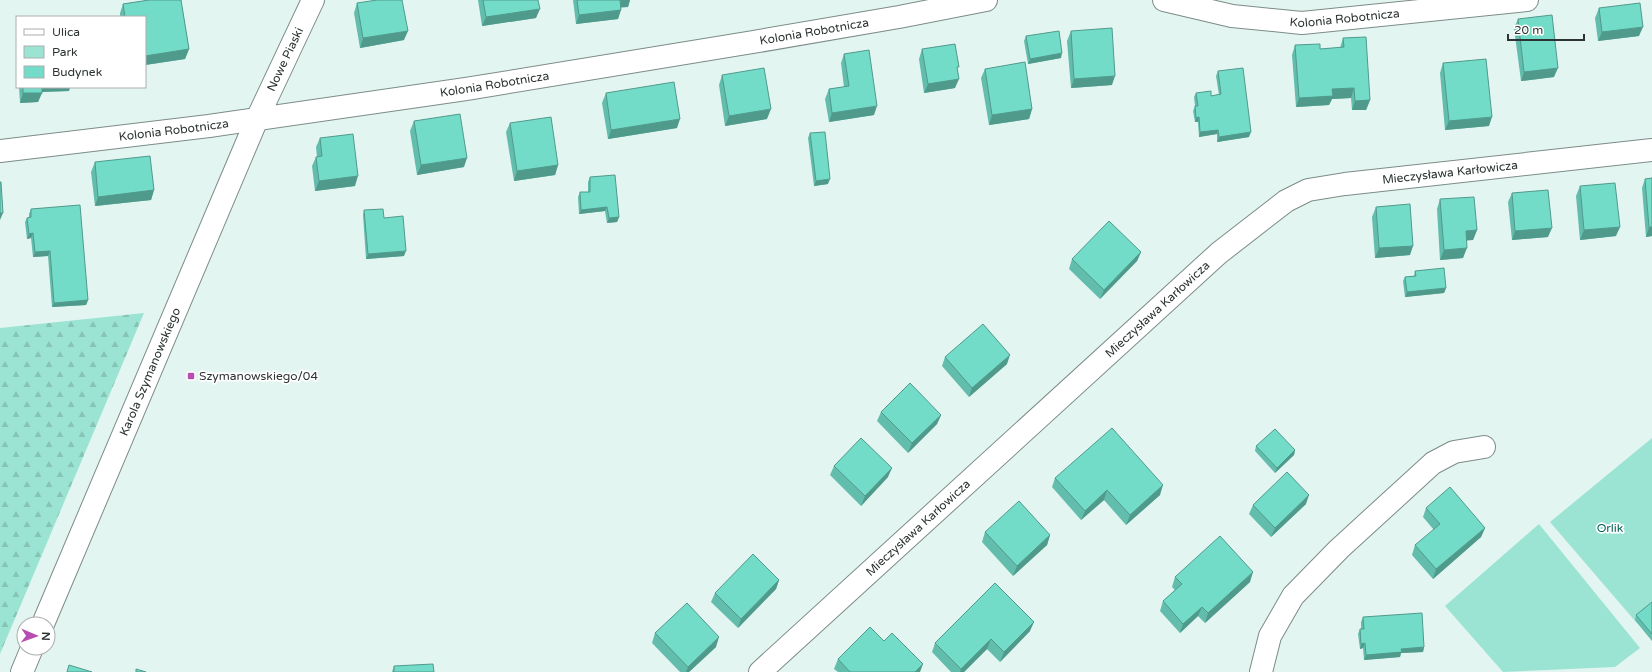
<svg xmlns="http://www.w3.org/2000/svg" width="1652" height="672" viewBox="0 0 1652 672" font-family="'Varela Round',sans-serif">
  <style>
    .forest { fill: url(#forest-firs) }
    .park { fill: #9be4d4 }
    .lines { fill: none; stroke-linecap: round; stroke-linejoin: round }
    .minor-casing { stroke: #7c8c88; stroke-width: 24 }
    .tertiary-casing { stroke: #7c8c88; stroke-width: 24 }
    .minor { stroke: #fff; stroke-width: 22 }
    .tertiary { stroke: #fff; stroke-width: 22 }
    .wall { fill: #62bdac }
    .shaded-wall { fill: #509a8c }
    .building { fill: #72dcc8; stroke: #509a8c }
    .poi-dot { fill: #b64db0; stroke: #fff; stroke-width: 1.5 }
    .labels { text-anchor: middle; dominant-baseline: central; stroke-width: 3.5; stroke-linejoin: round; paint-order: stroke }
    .street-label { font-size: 12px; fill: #2c3332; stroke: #fff }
    .poi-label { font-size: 12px; fill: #2c3332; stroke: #fff; text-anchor: start }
    .park-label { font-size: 12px; fill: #026155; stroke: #fff }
  </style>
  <defs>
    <pattern id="forest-firs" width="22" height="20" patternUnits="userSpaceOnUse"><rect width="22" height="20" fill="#9be4d4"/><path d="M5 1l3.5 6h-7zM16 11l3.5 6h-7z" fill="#86c4b6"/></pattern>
  </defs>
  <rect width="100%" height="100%" fill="#e3f5f0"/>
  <path class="forest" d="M144 313 0 654V328Z"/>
  <g class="park">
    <path d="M1652 438V637L1648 636 1550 522Z"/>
    <path d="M1539 524 1640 648 1615 667 1503 672 1445 606Z"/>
  </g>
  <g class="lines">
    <g class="minor-casing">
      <g id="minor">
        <path id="s1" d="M1164 0 1232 16 1302 23 1527 0"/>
        <path id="s2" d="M257 119 313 0"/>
        <path id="s3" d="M760 672 1219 253 1286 201 1308 190 1345 184 1652 150"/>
        <path d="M1261 672 1270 636 1293 596 1339 549 1433 463 1454 452 1484 447"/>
      </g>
    </g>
    <g class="tertiary-casing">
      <g id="tertiary">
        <path id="s4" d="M0 151 209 126 466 89 753 42 899 17 986 0"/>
        <path id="s5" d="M43 624 257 119"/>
        <path d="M22 672 32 648"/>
      </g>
    </g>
    <use href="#minor" class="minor"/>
    <use href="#tertiary" class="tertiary"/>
  </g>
  <g class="wall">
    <path d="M149 0H181L189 49 185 59 145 65V17H120V13L123 4Z"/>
    <path d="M478 0H538L536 18 482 26Z"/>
    <path d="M573 0H630L628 7H621L618 19 576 24Z"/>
    <path d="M357 3 404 40 360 48 354 13Z"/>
    <path d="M1599 8 1639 36 1598 41 1595 18Z"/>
    <path d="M1518 19 1554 77 1521 81 1514 28Z"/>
    <path d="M1071 31 1112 85 1071 88 1067 41Z"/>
    <path d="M1026 36 1061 58 1028 64 1024 41Z"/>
    <path d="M1343 38 1370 100 1366 110H1352L1351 98 1332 99 1329 105 1296 107 1292 55 1295 45 1320 49 1340 48Z"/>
    <path d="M922 49 957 70 955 88 924 93 919 59Z"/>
    <path d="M844 54 874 115 829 122 825 99 829 89 844 87 841 63Z"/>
    <path d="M1443 63 1489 126 1445 130 1440 73Z"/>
    <path d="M985 69 1032 109 1029 119 989 125 981 78Z"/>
    <path d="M1218 71 1249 137 1217 142V134L1199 137 1198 122H1195L1193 111 1195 106 1194 97 1196 93 1211 96 1219 95 1216 76Z"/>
    <path d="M722 75 767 119 725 126 719 85Z"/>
    <path d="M19 87H70L69 91 42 92 38 102 20 103Z"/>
    <path d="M606 93 677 128 608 139 602 103Z"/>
    <path d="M414 121 464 167 417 175 410 131Z"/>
    <path d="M510 123 558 165 555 175 514 181 506 132Z"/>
    <path d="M810 133 828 184 814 186 808 138Z"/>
    <path d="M320 138 355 186 315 191 312 166 316 157H317L316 147Z"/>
    <path d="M95 162 154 190 151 200 95 206 91 172Z"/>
    <path d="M590 177 619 217 617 222 607 223 605 211 579 214 578 197 580 192H588V182Z"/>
    <path d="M1652 178V236L1646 237 1642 188 1645 179Z"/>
    <path d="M1580 186 1616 236 1580 240 1576 196Z"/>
    <path d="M1512 193 1548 237 1512 240 1508 202Z"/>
    <path d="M1440 199 1477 230 1473 240H1466L1463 258 1440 260 1437 209Z"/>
    <path d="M1376 207 1410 255 1375 258 1372 217Z"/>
    <path d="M31 209 88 300 86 305 52 307 48 256 33 257 31 238 27 239 25 222 27 218 29 217V214Z"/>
    <path d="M364 210 384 218 404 256 366 259 363 215Z"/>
    <path d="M1141 252 1137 261 1100 299 1069 269 1072 259Z"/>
    <path d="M1415 271 1446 288 1444 293 1405 297 1403 281 1405 277 1414 276Z"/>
    <path d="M945 357 1007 364 969 397 942 366Z"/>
    <path d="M881 412 941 415 937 424 908 453 877 421Z"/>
    <path d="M1256 446 1295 450 1294 455 1275 473 1255 451Z"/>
    <path d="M834 466 888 477 861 506 830 475Z"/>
    <path d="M1055 478 1160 495 1126 525 1104 500 1081 520 1052 487Z"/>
    <path d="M1306 504 1271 537 1249 514 1253 505Z"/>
    <path d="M1426 508 1485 528 1481 537 1433 579 1412 555 1415 545 1434 530 1423 517Z"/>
    <path d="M985 532 1050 535 1047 545 1013 576 982 542Z"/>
    <path d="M1175 577 1250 582 1205 623 1198 616 1180 633 1160 611 1163 601 1175 590 1172 587Z"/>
    <path d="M779 580 776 589 738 628 711 602 715 593Z"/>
    <path d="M1652 602V641L1635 620 1636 615Z"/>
    <path d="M1363 617 1424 647 1423 652 1401 653 1400 657 1364 660 1363 648 1360 649 1358 634 1360 629H1361V622Z"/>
    <path d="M1030 631 1000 662 987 649 964 672H951L932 652 935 643Z"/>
    <path d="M655 633 716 647 689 672H680L652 643Z"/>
    <path d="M884 641 920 672H838L834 669 838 659Z"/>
    <path d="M394 666 434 672H392Z"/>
  </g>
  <g class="shaded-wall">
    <path d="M619 0H630L628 7 616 8Z"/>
    <path d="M540 9 536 18 482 26 486 17Z"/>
    <path d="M621 10 618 19 576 24 579 15Z"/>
    <path d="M1643 27 1639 36 1598 41 1602 32Z"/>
    <path d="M408 31 404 40 360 48 363 38Z"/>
    <path d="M189 49 185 59 145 65V56Z"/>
    <path d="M1062 53 1061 58 1028 64 1030 59Z"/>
    <path d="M1558 68 1554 77 1521 81 1524 72Z"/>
    <path d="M1115 76 1112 85 1071 88 1074 79Z"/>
    <path d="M959 79 955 88 924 93 928 84Z"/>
    <path d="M40 87H70L69 91 38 92Z"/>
    <path d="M1354 88 1351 98 1332 99 1329 105 1296 107 1299 98 1332 89Z"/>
    <path d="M23 93H42L38 102 20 103Z"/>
    <path d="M1370 100 1366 110H1352L1355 101Z"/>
    <path d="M877 106 874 115 829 122 832 113Z"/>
    <path d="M771 109 767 119 725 126 729 116Z"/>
    <path d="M1032 109 1029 119 989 125 992 115Z"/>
    <path d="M1199 117 1198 122H1195L1196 118Z"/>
    <path d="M1492 117 1489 126 1445 130 1449 121Z"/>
    <path d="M680 119 677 128 608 139 611 130Z"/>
    <path d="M1218 130 1217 134 1199 137 1200 132Z"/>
    <path d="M1251 132 1249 137 1217 142 1219 137Z"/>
    <path d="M467 158 464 167 417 175 421 165Z"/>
    <path d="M558 165 555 175 514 181 517 171Z"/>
    <path d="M358 176 355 186 315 191 319 181Z"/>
    <path d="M830 179 828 184 814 186 816 181Z"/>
    <path d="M154 190 151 200 95 206 98 197Z"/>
    <path d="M607 207 605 211 579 214 581 210Z"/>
    <path d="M0 213H3L0 220Z"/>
    <path d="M619 217 617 222 607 223 609 218Z"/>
    <path d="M1620 227 1616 236 1580 240 1584 230Z"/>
    <path d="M1649 227H1652V236L1646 237Z"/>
    <path d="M1552 228 1548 237 1512 240 1515 231Z"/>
    <path d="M1477 230 1473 240 1462 241 1466 231Z"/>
    <path d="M33 233 31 238 27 239 29 234Z"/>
    <path d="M1413 246 1410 255 1375 258 1379 248Z"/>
    <path d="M1467 248 1463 258 1440 260 1444 250Z"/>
    <path d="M50 251 48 256 33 257 35 252Z"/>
    <path d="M406 251 404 256 366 259 368 254Z"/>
    <path d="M1141 252 1137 261 1100 299 1104 290Z"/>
    <path d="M1446 288 1444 293 1405 297 1407 292Z"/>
    <path d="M88 300 86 305 52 307 54 303Z"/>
    <path d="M1010 355 1007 364 969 397 972 388Z"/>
    <path d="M941 415 937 424 908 453 912 443Z"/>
    <path d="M1295 450 1294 455 1275 473 1277 468Z"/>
    <path d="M892 468 888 477 861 506 865 496Z"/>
    <path d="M1163 485 1160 495 1126 525 1130 515Z"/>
    <path d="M1107 490 1104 500 1081 520 1085 511Z"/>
    <path d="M1309 495 1306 504 1271 537 1275 528Z"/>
    <path d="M1485 528 1481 537 1433 579 1436 569Z"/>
    <path d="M1050 535 1047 545 1013 576 1017 566Z"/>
    <path d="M1253 572 1250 582 1205 623 1208 613Z"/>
    <path d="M779 580 776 589 738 628 741 619Z"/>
    <path d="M1202 607 1198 616 1180 633 1183 624Z"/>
    <path d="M1034 622 1030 631 1000 662 1004 652Z"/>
    <path d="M719 637 716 647 689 672H686L688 667Z"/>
    <path d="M991 639 987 649 964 672H960L961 669Z"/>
    <path d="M1365 643 1363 648 1360 649 1361 644Z"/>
    <path d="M1424 647 1423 652 1401 653 1400 657 1364 660 1366 655 1401 649Z"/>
    <path d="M923 664 920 672H915Z"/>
  </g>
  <g class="building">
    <path d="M149 0H181L189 49 145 56V17H125L123 4Z"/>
    <path d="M377 0H402L408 31 363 38 357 3Z"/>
    <path d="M483 0H538L540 9 486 17Z"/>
    <path d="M577 0H620L621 10 579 15Z"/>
    <path d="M1640 3 1643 27 1602 32 1599 8Z"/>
    <path d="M1552 15 1558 68 1524 72 1518 19Z"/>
    <path d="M1112 28 1115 76 1074 79 1071 31Z"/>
    <path d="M1059 31 1062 53 1030 59 1026 36Z"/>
    <path d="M1366 37 1370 100 1355 101 1354 88 1332 89 1333 96 1299 98 1295 45 1320 44V49L1344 47 1343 38Z"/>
    <path d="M955 44 959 67H957L959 79 928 84 922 49Z"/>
    <path d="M869 50 877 106 832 113 829 89 849 86 844 54Z"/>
    <path d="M1486 59 1492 117 1449 121 1443 63Z"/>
    <path d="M1025 62 1032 109 992 115 985 69Z"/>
    <path d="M764 68 771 109 729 116 722 75Z"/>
    <path d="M1243 68 1251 132 1219 137 1218 130 1200 132 1199 117 1196 118 1195 106H1198L1196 93 1211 91V96L1221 94 1218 71Z"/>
    <path d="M674 82 680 119 611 130 606 93Z"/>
    <rect x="23" y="87" width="19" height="6"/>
    <path d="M460 114 467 158 421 165 414 121Z"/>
    <path d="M551 117 558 165 517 171 510 123Z"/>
    <path d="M825 132 830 179 816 181 810 133Z"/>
    <path d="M353 134 358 176 319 181 316 157 322 156 320 138Z"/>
    <path d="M150 156 154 190 98 197 95 162Z"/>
    <path d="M615 175 619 217 609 218 607 207 581 210 580 192H590V177Z"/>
    <path d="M1652 178V227H1649L1645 179Z"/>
    <path d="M0 182H1L3 213H0Z"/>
    <path d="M1615 183 1620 227 1584 230 1580 186Z"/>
    <path d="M1548 190 1552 228 1515 231 1512 193Z"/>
    <path d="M1474 197 1477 230 1466 231 1467 248 1444 250 1440 199Z"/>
    <path d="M1410 204 1413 246 1379 248 1376 207Z"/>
    <path d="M80 205 88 300 54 303 50 251 35 252 33 233 29 234 27 218 31 217V209Z"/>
    <path d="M383 209 384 218 403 216 406 251 368 254 364 210Z"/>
    <path d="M1109 221 1141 252 1104 290 1072 259Z"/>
    <path d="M1444 268 1446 288 1407 292 1405 277 1416 276 1415 271Z"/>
    <path d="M983 324 1010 355 972 388 945 357Z"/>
    <path d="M910 383 941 415 912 443 881 412Z"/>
    <path d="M1112 428 1163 485 1130 515 1107 490 1085 511 1055 478Z"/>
    <path d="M1275 429 1295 450 1277 468 1256 446Z"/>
    <path d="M861 438 892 468 865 496 834 466Z"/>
    <path d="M1287 472 1309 495 1275 528 1253 505Z"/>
    <path d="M1450 487 1485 528 1436 569 1415 545 1440 524 1426 508Z"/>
    <path d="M1019 501 1050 535 1017 566 985 532Z"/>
    <path d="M1220 536 1253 572 1208 613 1202 607 1183 624 1163 601 1182 584 1175 577Z"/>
    <path d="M753 554 779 580 741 619 715 593Z"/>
    <path d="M995 583 1034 622 1004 652 991 639 961 669 935 643Z"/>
    <path d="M1652 602V634L1636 615Z"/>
    <path d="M687 603 719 637 688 667 655 633Z"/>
    <path d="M1422 613 1424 647 1401 649 1402 652 1366 655 1365 643 1361 644 1360 629H1364L1363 617Z"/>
    <path d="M870 627 884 641 892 633 923 664 915 672H850L838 659Z"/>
    <path d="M433 664 434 672H394V666Z"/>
    <path d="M69 665 92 672H67Z"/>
    <path d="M136 669 146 672H136Z"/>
  </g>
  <rect class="poi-dot" x="187" y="372" width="8" height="8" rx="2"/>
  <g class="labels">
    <g class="street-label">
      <text stroke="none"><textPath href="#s1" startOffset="183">Kolonia Robotnicza</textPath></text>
      <text stroke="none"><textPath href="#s4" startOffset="823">Kolonia Robotnicza</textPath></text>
      <text stroke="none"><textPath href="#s2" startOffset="66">Nowe Piaski</textPath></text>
      <text stroke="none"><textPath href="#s4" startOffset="499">Kolonia Robotnicza</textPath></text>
      <text stroke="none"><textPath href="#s4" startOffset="175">Kolonia Robotnicza</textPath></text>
      <text stroke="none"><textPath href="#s3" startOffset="874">Mieczysława Karłowicza</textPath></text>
      <text stroke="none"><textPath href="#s3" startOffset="538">Mieczysława Karłowicza</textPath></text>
      <text stroke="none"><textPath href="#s5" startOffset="274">Karola Szymanowskiego</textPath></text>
      <text stroke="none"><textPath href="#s3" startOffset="214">Mieczysława Karłowicza</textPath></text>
    </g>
    <g class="poi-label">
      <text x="199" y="376">Szymanowskiego/04</text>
    </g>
    <g class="park-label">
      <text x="1610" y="528">Orlik</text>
    </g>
  </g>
  <rect x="16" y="16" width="130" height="72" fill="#ffffff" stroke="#abadad"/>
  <rect x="24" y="29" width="20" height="6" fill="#ffffff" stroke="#abadad"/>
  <text x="52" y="36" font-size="12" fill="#2c3332">Ulica</text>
  <rect x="24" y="46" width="20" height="12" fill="#9be4d4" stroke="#abadad"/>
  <text x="52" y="56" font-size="12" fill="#2c3332">Park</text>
  <rect x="24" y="66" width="20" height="12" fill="#72dcc8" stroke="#abadad"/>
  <text x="52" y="76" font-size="12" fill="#2c3332">Budynek</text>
  <g transform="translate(36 636) rotate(92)"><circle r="19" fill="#ffffff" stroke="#abadad"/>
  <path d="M0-3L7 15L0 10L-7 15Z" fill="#b64db0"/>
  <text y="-6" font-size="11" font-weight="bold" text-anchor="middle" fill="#2c3332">N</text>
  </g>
  <path d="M1508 34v6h76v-6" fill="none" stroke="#2c3332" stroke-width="2"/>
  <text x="1514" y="34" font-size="12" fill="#2c3332" stroke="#ffffff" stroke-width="3" paint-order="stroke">20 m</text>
</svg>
